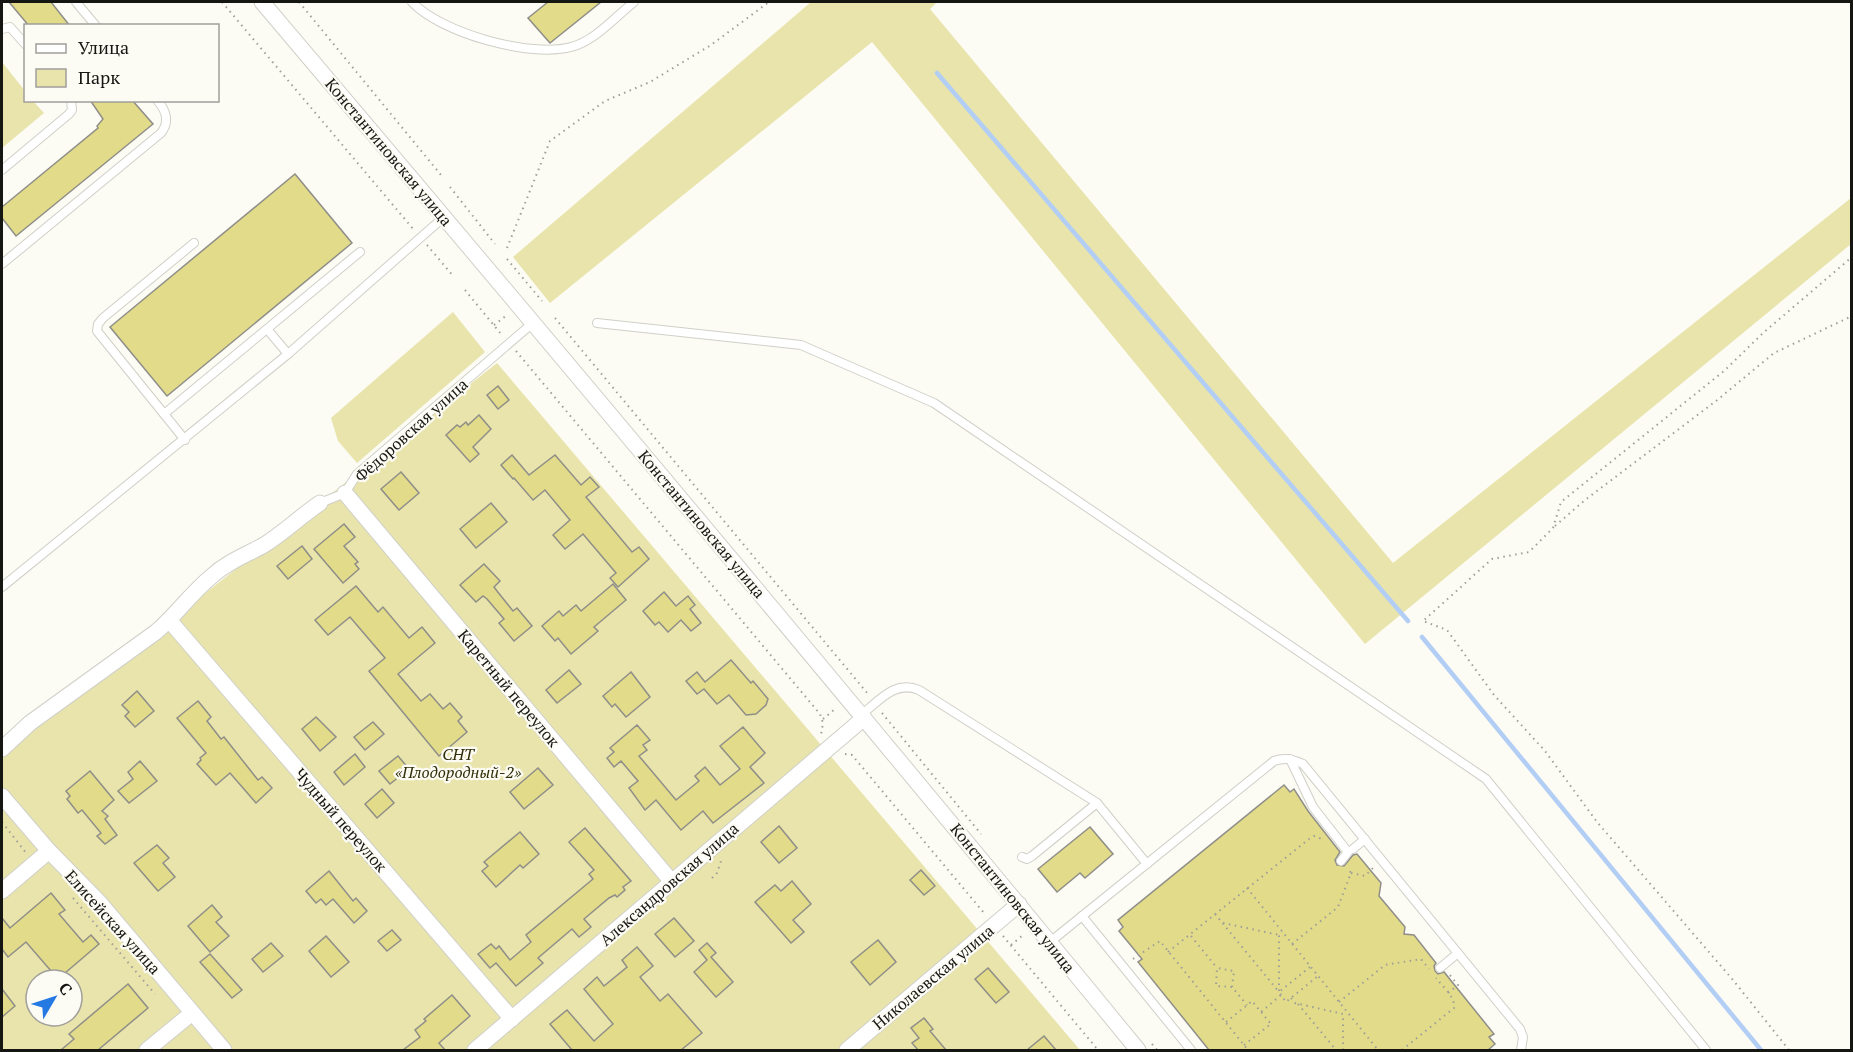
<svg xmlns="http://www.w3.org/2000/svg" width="1853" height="1052" viewBox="0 0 1853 1052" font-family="'PT Serif',serif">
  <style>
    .green { fill: #e9e4ac; fill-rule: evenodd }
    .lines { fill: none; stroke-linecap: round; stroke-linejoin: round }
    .stream { stroke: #b2cef5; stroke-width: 4.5 }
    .building { fill: #e2db89; stroke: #8f8e88; stroke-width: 1.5 }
    .lane-casing { stroke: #d0d0c9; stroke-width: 10 }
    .street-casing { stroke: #d0d0c9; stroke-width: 17 }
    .path { stroke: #9f9f99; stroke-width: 2; stroke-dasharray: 1.5 4.5; stroke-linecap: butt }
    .lane { stroke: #fff; stroke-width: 8 }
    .street { stroke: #fff; stroke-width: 15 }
    .labels { text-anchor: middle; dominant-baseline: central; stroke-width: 4.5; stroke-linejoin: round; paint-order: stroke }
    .street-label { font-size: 16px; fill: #151512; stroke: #fcfbf4 }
    .park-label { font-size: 16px; font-style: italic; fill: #312e09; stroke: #fcfbf4 }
  </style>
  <rect width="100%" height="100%" fill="#fcfbf4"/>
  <g class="green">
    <path d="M811 2H937L930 9 1393 563 1851 198V244L1365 644 872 42 550 303 513 257Z"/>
    <path d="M2 62 25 91 26 100 33 101 44 113 2 148Z"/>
    <path d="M453 312 485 352 357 463 338 441 331 418Z"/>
    <path d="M497 363 1080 1050H2V752L28 733ZM36 980H72V1016H36Z"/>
  </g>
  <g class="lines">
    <g class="stream">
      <path d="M937 73 1408 621"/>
      <path d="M1422 637 1761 1050"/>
    </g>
  </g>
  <g class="building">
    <path d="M9 2H51L70 26H29Z"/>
    <path d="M548 2H601L550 43 528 18Z"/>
    <path d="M90 100H132L153 124 16 236 2 218V207L98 128 97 126 103 119Z"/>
    <path d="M295 174 352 243 167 396 110 327Z"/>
    <path d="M498 386 509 400 498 409 487 395Z"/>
    <path d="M479 415 491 429 473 447 479 454 470 462 446 435 457 425 460 427 466 422 468 425Z"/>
    <path d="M512 455 529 475 555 455 581 485 590 477 599 487 586 497 632 552 639 547 649 559 618 587 610 578 616 573 583 534 565 549 553 535 570 520 545 490 533 500 514 478 513 479 501 465Z"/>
    <path d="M401 472 419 493 399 510 381 489Z"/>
    <path d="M491 503 507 522 476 548 460 529Z"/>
    <path d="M344 524 355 537 344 546 358 562 355 564 359 569 343 583 314 549Z"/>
    <path d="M302 546 312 559 288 579 277 566Z"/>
    <path d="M484 564 500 581 494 587 497 591 513 611 517 608 532 626 514 641 499 623 504 619 487 599 483 596 476 602 460 585Z"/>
    <path d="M613 584 626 600 594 627 598 631 571 654 558 638 555 641 542 626 559 611 563 616 576 605 581 611Z"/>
    <path d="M356 586 378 612 383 607 409 638 422 627 435 643 398 674 421 701 430 694 443 709 450 703 462 717 458 721 467 732 439 756 369 671 385 658 350 617 328 635 315 620Z"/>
    <path d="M664 592 676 606 688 596 695 605 690 609 701 623 691 631 681 620 668 632 659 622 655 625 643 611Z"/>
    <path d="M731 660 751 683 753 681 768 699 766 705 756 714 746 715 729 695 717 704 704 689 697 694 686 681 697 672 705 682Z"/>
    <path d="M569 670 581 684 557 703 546 690Z"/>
    <path d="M631 672 650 697 626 717 615 704 612 707 603 696Z"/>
    <path d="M137 691 154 711 135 727 125 716 129 712 122 705Z"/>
    <path d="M198 701 211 717 207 721 221 739 224 737 258 780 262 777 272 788 256 803 230 773 216 785 197 764 201 760 200 758 206 753 177 718Z"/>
    <path d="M316 717 336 737 320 751 302 729Z"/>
    <path d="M373 722 384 734 365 750 354 737Z"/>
    <path d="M637 725 650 740 643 745 647 750 639 756 676 800 699 781 695 776 705 767 720 785 740 769 720 746 743 727 765 753 750 767 764 783 713 823 703 811 681 830 656 800 645 810 629 788 638 781 621 761 614 767 607 758 614 752 610 748Z"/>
    <path d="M355 754 365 767 344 785 334 772Z"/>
    <path d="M398 756 409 769 390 784 379 771Z"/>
    <path d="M140 761 157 781 129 803 118 791 133 779 128 772Z"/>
    <path d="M538 768 553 785 524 809 510 792Z"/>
    <path d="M90 771 114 800 102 811 108 816 105 819 117 835 105 844 97 836 101 833 82 810 78 813 67 799 70 796 66 791Z"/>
    <path d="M1284 785 1290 792 1294 789 1308 811 1340 852 1335 860 1337 865 1344 866 1353 855 1357 854 1381 883 1379 896 1405 927 1404 934 1414 935 1436 963 1434 966 1435 971 1438 974 1444 972 1494 1034 1489 1037 1495 1044 1488 1050H1209L1138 962 1142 959 1119 931 1123 927 1118 920Z"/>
    <path d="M382 789 394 803 377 818 365 804Z"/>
    <path d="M779 826 797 848 779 863 761 842Z"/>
    <path d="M1090 827 1113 854 1085 878 1080 873 1057 892 1038 869Z"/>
    <path d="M585 828 631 881 623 887 625 890 617 897 615 895 609 898 584 919 591 927 579 937 572 929 538 958 543 963 516 986 496 963 490 968 478 954 491 944 496 949 499 946 510 960 531 942 526 935 593 879 589 874 594 870 569 842Z"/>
    <path d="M520 832 539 854 523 868 520 865 496 887 482 871 488 866 484 862Z"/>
    <path d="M157 845 169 858 163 863 175 877 158 891 134 863Z"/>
    <path d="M921 870 935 886 924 895 910 880Z"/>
    <path d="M329 871 353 901 356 898 367 911 354 923 333 899 326 905 321 899 316 903 306 891Z"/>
    <path d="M792 881 811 904 793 920 804 932 791 943 755 902 775 885 781 891Z"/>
    <path d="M51 893 65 910 59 914 83 942 91 935 99 944 58 979 26 942 8 957 2 949V918L10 928Z"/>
    <path d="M212 905 222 917 216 922 229 936 210 952 188 926Z"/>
    <path d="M674 918 694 941 675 957 655 934Z"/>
    <path d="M392 930 401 940 387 951 378 941Z"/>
    <path d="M326 936 349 962 331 977 309 951Z"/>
    <path d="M878 940 896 962 870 985 851 962Z"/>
    <path d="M271 943 283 956 263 972 252 959Z"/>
    <path d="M707 943 716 953 711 957 733 982 716 997 694 972 707 960 699 950Z"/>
    <path d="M637 947 653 966 640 977 660 1001 668 994 702 1033 681 1050H572L550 1024 567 1010 594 1041 613 1024 584 989 597 977 604 986 627 967 622 960Z"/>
    <path d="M210 954 242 990 232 998 200 962Z"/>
    <path d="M988 968 1009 992 996 1003 975 979Z"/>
    <path d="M128 984 148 1008 98 1050H61L74 1039 69 1034Z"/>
    <path d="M2 989 15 1006 2 1017Z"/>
    <path d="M452 995 470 1016 439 1043 445 1050H403L420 1037 415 1030 426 1021 424 1019Z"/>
    <path d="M924 1018 933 1029 930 1031 946 1050H918L912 1043 919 1038 911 1028Z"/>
    <path d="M1044 1036 1056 1050H1027Z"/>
  </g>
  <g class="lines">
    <g class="lane-casing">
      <g id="lane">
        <path d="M76 2 96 26"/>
        <path d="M412 2C441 33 530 58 571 47 595 41 616 16 634 2"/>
        <path d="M2 29 10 27 26 45"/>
        <path d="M2 170 69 114 72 110 71 100"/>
        <path d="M2 264 161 133C170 122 166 110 157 100"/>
        <path d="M597 323 801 345 934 403 1486 779 1706 1050"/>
        <path d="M267 329 288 354"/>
        <path d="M164 414 360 252"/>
        <path d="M185 440 97 331 98 324 103 318 194 243"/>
        <path d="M320 503 345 493 357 474 534 322"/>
        <path d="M2 587 288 354 444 217"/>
        <path d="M861 715C880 700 895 680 919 690L1097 803 1147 864"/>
        <path d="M1290 759 1313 807 1348 852 1341 861"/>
        <path d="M1353 849 1365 839"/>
        <path d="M1022 857 1027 859 1032 856 1097 803"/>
        <path d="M1082 916 1191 1050"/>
        <path d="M1050 942 1274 761C1285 757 1292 759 1303 764L1520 1029 1523 1037 1521 1050"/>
        <path d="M1440 968 1458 953"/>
      </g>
    </g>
    <g class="street-casing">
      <g id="street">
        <path d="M262 2C556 349 849 698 1138 1050"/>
        <path d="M345 493 672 882"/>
        <path d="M169 620 512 1019"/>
        <path d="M2 749 30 723 156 632C176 615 191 593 212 576 227 562 246 555 264 545 283 533 301 516 320 503"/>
        <path d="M2 796 49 851 100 903 224 1050"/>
        <path d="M2 891 49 851"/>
        <path d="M147 1050 192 1013"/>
        <path d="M475 1050 864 718"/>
        <path d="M847 1050 1019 904"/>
      </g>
    </g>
    <g class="path">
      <path d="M222 2 414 230"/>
      <path d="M299 2 441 175"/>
      <path d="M450 187 495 244"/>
      <path d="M427 245 454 277"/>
      <path d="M507 248 550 141 605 101 650 82 711 45 769 2"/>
      <path d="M507 259 542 301"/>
      <path d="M465 290 501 334"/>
      <path d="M555 318 868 694"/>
      <path d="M494 325 507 315"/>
      <path d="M516 351 820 714 823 723 821 735"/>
      <path d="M1555 526 1585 500 1716 401 1774 353 1852 316"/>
      <path d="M882 713 981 834"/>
      <path d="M823 719 835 709"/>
      <path d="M845 754 852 755 984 913"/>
      <path d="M2 822 26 853"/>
      <path d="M1351 873 1365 876 1373 868"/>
      <path d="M712 878 717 873 721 861"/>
      <path d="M1247 888 1378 1050"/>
      <path d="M73 898 155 994"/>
      <path d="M1215 914 1279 992"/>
      <path d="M1223 923 1279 935"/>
      <path d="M1003 936 1098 1050"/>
      <path d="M1191 936 1217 968"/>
      <path d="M1292 944 1338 907 1351 873 1349 870"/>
      <path d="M1011 945 1023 935"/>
      <path d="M1168 952 1309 839 1314 836 1322 839"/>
      <path d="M1133 959 1160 941 1248 1050"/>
      <path d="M1310 967 1279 992 1286 1002 1318 976"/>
      <path d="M1232 987 1216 986 1217 968 1234 971 1232 987 1247 1005"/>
      <path d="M1279 991V935L1282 932"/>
      <path d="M1448 993 1458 985 1449 974"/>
      <path d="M1291 998 1295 1003 1343 1014 1346 1012"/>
      <path d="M1339 1002 1385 965 1421 959 1429 969"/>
      <path d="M1298 1004 1336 1050"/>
      <path d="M1226 1022 1252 1001 1261 1012 1281 995"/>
      <path d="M1152 1044 1157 1050"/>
      <path d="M1244 1045 1271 1024 1261 1012"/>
      <path d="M1343 1050V1014"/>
      <path d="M1402 1050 1454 1008C1455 996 1443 987 1436 978"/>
      <path d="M1789 1050 1733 980 1597 822 1545 751 1494 695 1447 630 1423 621 1492 559 1529 552 1553 528 1561 502 1724 371 1763 333 1852 257"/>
    </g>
    <use href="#lane" class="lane"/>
    <use href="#street" class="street"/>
  </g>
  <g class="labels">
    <g class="street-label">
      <text transform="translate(389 152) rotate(50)">Константиновская улица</text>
      <text transform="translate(411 430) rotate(-42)">Фёдоровская улица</text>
      <text transform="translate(702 524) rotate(50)">Константиновская улица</text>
      <text transform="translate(509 688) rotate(50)">Каретный переулок</text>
      <text transform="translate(341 820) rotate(49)">Чудный переулок</text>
      <text transform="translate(669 884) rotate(-41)">Александровская улица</text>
      <text transform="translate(1013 898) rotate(51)">Константиновская улица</text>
      <text transform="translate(113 922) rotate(48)">Елисейская улица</text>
      <text transform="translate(933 977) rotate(-40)">Николаевская улица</text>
    </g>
    <g class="park-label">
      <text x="458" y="754">СНТ<tspan x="458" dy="18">«Плодородный-2»</tspan></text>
    </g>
  </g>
  <rect width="1853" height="1052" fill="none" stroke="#151512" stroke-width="6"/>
  <rect x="24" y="24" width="195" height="78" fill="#fcfbf4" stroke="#a09f9a" stroke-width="1.5"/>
  <rect x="36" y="44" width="30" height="9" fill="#ffffff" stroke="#a09f9a" stroke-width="1.5"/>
  <text x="78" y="54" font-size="18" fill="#151512">Улица</text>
  <rect x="36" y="69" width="30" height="18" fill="#e9e4ac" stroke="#a09f9a" stroke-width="1.5"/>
  <text x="78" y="84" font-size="18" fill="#151512">Парк</text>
  <g transform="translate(54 998) rotate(51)"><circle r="28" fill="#fcfbf4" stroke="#a09f9a" stroke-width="1.5"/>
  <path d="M0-4.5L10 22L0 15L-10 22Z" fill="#2579e3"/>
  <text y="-9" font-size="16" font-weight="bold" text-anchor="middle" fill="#151512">С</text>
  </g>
</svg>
